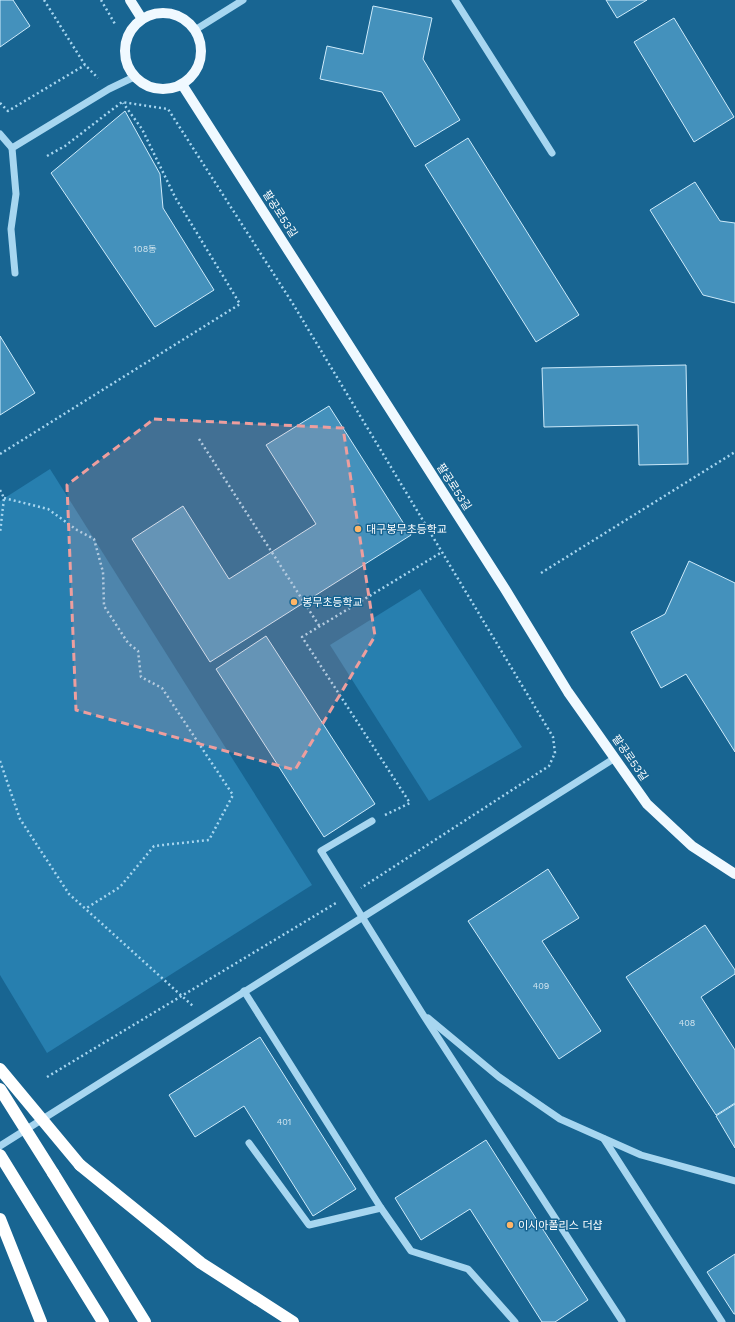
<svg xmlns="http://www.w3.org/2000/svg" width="735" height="1322" viewBox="0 0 735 1322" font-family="'Work Sans','Noto Sans KR',sans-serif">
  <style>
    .green { fill: #277faf }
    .building { fill: #4491bc; stroke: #ceebfb }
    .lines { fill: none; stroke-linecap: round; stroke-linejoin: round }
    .path { stroke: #a7d6f0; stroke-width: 2.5; stroke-dasharray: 2 3; stroke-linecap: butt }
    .minor { stroke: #a7d6f0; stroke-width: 7 }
    .major { stroke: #f0f9ff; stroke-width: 10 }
    .highway { stroke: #fff; stroke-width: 12 }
    .highway-bridge { stroke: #fff; stroke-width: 12 }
    .marked { fill: #ed9e9e; fill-opacity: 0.2; stroke: #ed9e9e; stroke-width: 3; stroke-dasharray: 8 5; stroke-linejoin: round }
    .poi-dot { fill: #ffb566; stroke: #186592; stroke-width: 1.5 }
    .labels { text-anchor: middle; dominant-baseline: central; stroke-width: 3; stroke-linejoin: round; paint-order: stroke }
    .number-label { font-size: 9px; fill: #d0e4ee }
    .street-label { font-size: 11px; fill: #fff; stroke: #186592 }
    .poi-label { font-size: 11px; fill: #fff; stroke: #186592; text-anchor: start }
  </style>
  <rect width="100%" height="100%" fill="#186592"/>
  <g class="green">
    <path d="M50 469 312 885 47 1053 0 975V501Z"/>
    <path d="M420 589 522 747 429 801 330 645Z"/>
  </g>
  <g class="building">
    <path d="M0 0H13L30 26 0 47Z"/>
    <path d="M606 0H647L617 18Z"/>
    <path d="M373 6 432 18 423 59 460 120 415 147 382 92 320 79 327 46 363 54Z"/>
    <path d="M674 18 734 117 694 142 634 42Z"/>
    <path d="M125 111 160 174 163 208 214 290 155 327 51 173Z"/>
    <path d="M468 138 579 315 536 342 425 165Z"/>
    <path d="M695 182 720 221 735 223V303L703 295 650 210Z"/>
    <path d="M0 336 35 393 0 415Z"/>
    <path d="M686 365 688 464 639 465 638 425 544 427 542 368Z"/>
    <path d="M329 406 411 535 210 662 132 539 183 506 229 579 316 524 266 445Z"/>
    <path d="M689 561 735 583V752L686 674 661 688 631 632 665 614Z"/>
    <path d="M266 636 375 804 324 837 216 669Z"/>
    <path d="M548 869 579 918 542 941 601 1031 559 1059 468 921Z"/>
    <path d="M705 925 735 970V974L701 997 735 1050V1103L716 1115 626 977Z"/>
    <path d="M260 1037 356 1189 313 1216 244 1106 195 1137 169 1095Z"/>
    <path d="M735 1104V1148L716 1116Z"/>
    <path d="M486 1140 588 1300 555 1322H542L470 1209 421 1240 395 1198Z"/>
    <path d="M735 1254V1314H734L707 1272Z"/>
  </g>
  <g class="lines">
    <g class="path">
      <path d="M44 0 85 65 98 78"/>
      <path d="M101 0 115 24"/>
      <path d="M0 103 8 111 85 65"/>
      <path d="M47 156 65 146 122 102 168 109 293 304 553 737 555 753 549 766 361 888"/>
      <path d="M199 439 320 627"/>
      <path d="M0 454 240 304 175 197 142 129 123 103"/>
      <path d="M0 490 4 498 0 533"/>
      <path d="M4 498 48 509 77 530 94 539 103 572 104 606 128 643 138 651 141 677 162 688 233 795 209 840 154 846 120 887 85 909"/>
      <path d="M541 573 735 452"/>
      <path d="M0 761 20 819 69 894 194 1007"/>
      <path d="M385 815 410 803 302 637 442 552"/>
      <path d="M47 1077 336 903"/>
    </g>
    <g class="minor">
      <path d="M455 0 552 153"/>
      <path d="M195 30 243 0"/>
      <path d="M0 134 12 148"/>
      <path d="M15 273 11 229 16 194 12 148 109 89 134 77"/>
      <path d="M372 821 321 851 422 1013 622 1321"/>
      <path d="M244 991 381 1208 411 1251 468 1269 515 1322"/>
      <path d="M428 1018 499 1077 560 1119 641 1155 735 1181"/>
      <path d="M604 1139 722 1322"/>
      <path d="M249 1143 309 1225 381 1208"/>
      <path d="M0 1146 615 758"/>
    </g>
    <g class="major">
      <path d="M130 0 142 19"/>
      <circle cx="163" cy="51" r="38"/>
      <path d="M183 86 505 589 568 692 647 804 692 846 735 874"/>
    </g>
    <g class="highway">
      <path d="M0 1155 103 1322"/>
      <path d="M80 1165 201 1263 293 1322"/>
      <path d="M53 1173 145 1322"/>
      <path d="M0 1219 41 1322"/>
    </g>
    <g class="highway-bridge">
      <path d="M0 1069 80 1165"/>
      <path d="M0 1089 53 1173"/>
    </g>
  </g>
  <path class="marked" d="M154 419 343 428 375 636 295 770 76 710 67 485Z"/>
  <g class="poi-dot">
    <circle cx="358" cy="529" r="4"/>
    <circle cx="294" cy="602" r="4"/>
    <circle cx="510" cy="1225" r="4"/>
  </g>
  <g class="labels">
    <g class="number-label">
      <text x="145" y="249">108동</text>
      <text x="541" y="986">409</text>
      <text x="687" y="1023">408</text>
      <text x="284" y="1122">401</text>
    </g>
    <g class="street-label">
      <text transform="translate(280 214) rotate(57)">팔공로53길</text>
      <text transform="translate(454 487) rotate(57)">팔공로53길</text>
      <text transform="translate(630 758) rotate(55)">팔공로53길</text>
    </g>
    <g class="poi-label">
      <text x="366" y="529">대구봉무초등학교</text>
      <text x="302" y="602">봉무초등학교</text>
      <text x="518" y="1225">이시아폴리스 더샵</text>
    </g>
  </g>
</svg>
